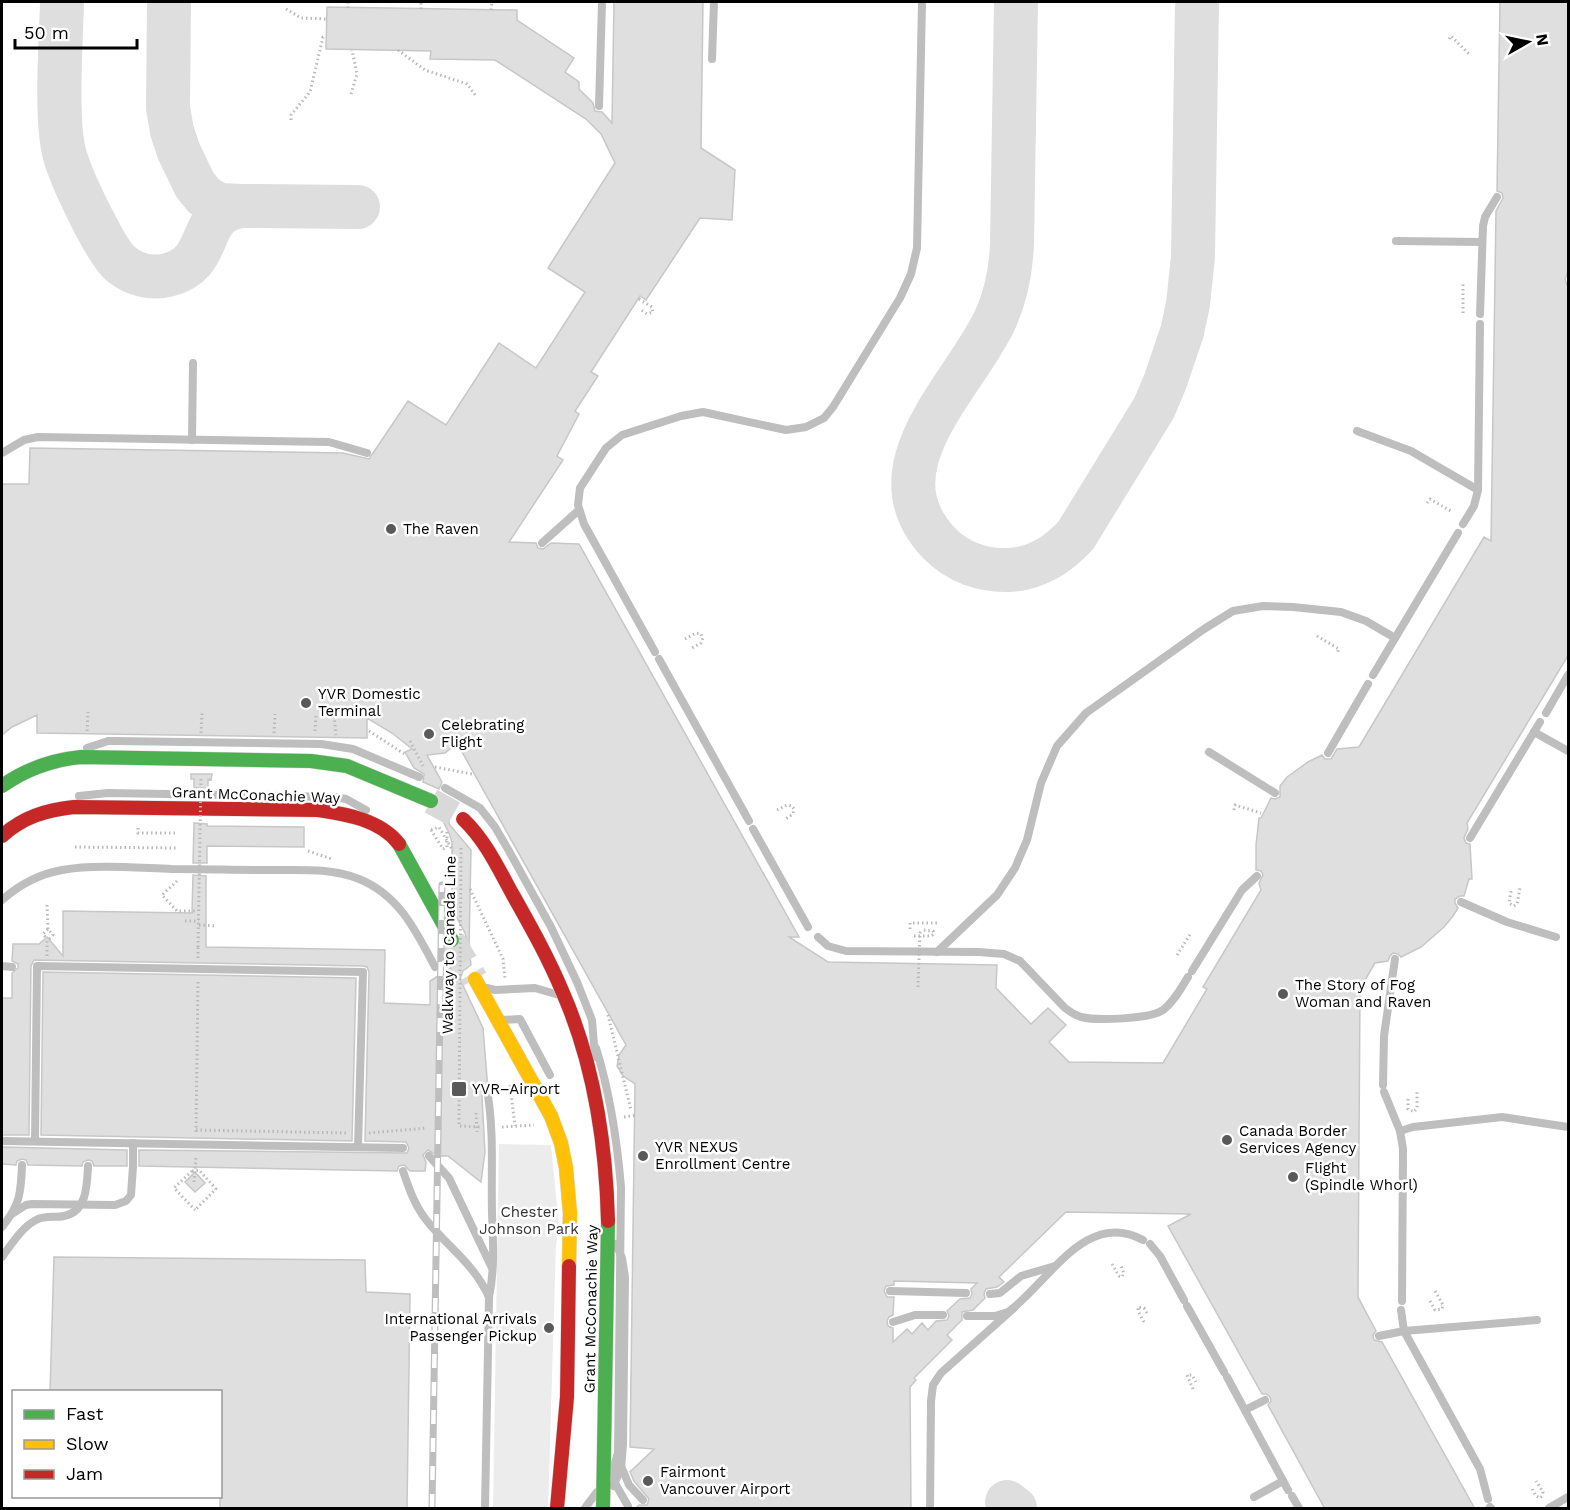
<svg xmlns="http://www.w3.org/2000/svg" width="1570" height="1510" viewBox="0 0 1570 1510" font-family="'Work Sans',sans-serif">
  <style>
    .green { fill: #ececec }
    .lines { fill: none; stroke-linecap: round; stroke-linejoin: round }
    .taxiway { stroke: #dedede; stroke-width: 44 }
    .building { fill: #dfdfdf; stroke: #c7c7c7; stroke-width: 1.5; fill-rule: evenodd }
    .primary-tunnel { stroke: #d9d9d9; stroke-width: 26; stroke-dasharray: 26 13; stroke-linecap: butt }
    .fast-casing { stroke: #dbdbdb; stroke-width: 15 }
    .slow-casing { stroke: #dbdbdb; stroke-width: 15 }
    .jam-casing { stroke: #dbdbdb; stroke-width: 15 }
    .path { stroke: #b9b9b9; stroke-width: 3; stroke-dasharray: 1.5 3; stroke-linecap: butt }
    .lane { stroke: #bebebe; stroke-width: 8 }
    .fast { stroke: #4caf50; stroke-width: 14 }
    .slow { stroke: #ffc107; stroke-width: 14 }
    .jam { stroke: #c62828; stroke-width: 14 }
    .rail-casing { stroke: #bebebe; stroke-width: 7 }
    .rail { stroke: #fff; stroke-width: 4.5; stroke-dasharray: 14; stroke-linecap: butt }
    .fast-bridge-casing { stroke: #dbdbdb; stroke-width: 15; stroke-linecap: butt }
    .jam-bridge-casing { stroke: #dbdbdb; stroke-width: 15; stroke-linecap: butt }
    .path-bridge { stroke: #b9b9b9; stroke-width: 3; stroke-dasharray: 1.5 3; stroke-linecap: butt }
    .lane-bridge { stroke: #bebebe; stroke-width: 8 }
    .fast-bridge { stroke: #4caf50; stroke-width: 14 }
    .jam-bridge { stroke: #c62828; stroke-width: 14 }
    .poi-dot { fill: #595959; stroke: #fff; stroke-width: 2 }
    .labels { text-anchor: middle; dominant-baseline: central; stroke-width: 5; stroke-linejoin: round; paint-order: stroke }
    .poi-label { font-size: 15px; fill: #000; stroke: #fff; text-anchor: start }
    .street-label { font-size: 15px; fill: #000; stroke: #fff }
    .park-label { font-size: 15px; fill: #333; stroke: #fff }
  </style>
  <rect width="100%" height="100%" fill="#fff"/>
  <path class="green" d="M499 1144 551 1145 559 1225 556 1245 548 1508H493Z"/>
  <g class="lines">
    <g class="taxiway">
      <path d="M62 2C61 44 57 92 61 133 62 144 64 155 68 165 75 185 106 252 121 264 134 275 152 279 168 275 218 262 193 211 243 206L358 207"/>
      <path d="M169 2 168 108 172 131 179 152 195 185 204 196 219 205 243 206"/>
      <path d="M1016 2 1012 244C1011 270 1006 296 995 320 963 388 868 468 939 543 957 562 983 571 1009 570 1036 569 1059 554 1076 535L1154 408 1165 382 1182 332 1188 304 1193 257 1197 2"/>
      <path d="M1007 1502 1015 1508"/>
    </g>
  </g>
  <g class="building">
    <path d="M614 2H703L701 148 735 170 732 220 700 218 646 300 640 296 591 372 598 376 575 411 579 414 557 456 563 460 509 542 536 543 538 548 543 549 551 543 579 544 799 937H789L828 962 997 965 996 988 1031 1024 1048 1008 1066 1025 1049 1042 1069 1062 1163 1063 1207 989 1203 987 1261 890 1259 883 1263 875 1261 871 1256 870V845L1259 818H1261L1271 798 1275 799 1280 797V786L1287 777 1308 762 1322 755 1325 759H1331L1337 749 1359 747 1484 537 1491 541 1496 211 1503 198 1502 193 1497 191 1500 2H1569V269L1565 279 1569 291V654L1467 823 1468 829 1464 838 1466 843 1470 844 1472 879H1469L1464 896H1460L1455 899V903L1458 908 1453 916 1444 927 1421 947 1401 957 1398 954 1393 953 1390 956 1388 961 1375 963 1360 989 1358 1297 1376 1331 1373 1335 1374 1340 1382 1342 1475 1509H1325L1268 1405 1271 1401 1270 1397 1266 1394H1262L1168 1226 1191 1214 1066 1212 999 1277 1004 1282 997 1287 986 1289 984 1294 985 1298 973 1310 962 1312V1320L947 1335 952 1340 914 1378 916 1380 910 1387 911 1509H635L639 1505H647L649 1499 634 1481 630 1472 654 1449 630 1447 635 1084 623 1076 617 1066 619 1055 626 1045 457 743 445 753 427 755 442 782 439 789 423 782 424 774 414 768 405 752 412 749 392 733 367 718V738L37 733V715L12 727 2 735V484H29L30 448 343 453 369 459 408 401 446 425 499 343 536 368 585 292 548 268 615 163 601 134 586 119 495 60 430 59 431 51 326 49 327 7 517 10V20L574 58 565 72 579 82V89L593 103 595 111 602 112 612 123ZM894 1281 977 1283 971 1289 972 1294 970 1298 960 1299 947 1311 949 1316 947 1320 936 1321 928 1330 922 1323 912 1334 907 1329 893 1342V1328L888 1326 887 1321 889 1317 893 1315 894 1297H887L884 1291 886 1286 894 1285Z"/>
    <path d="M191 774H212L211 780 208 779V788H194V779H191Z"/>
    <path d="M444 795 451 799 455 807 449 815V824L471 850 469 947 471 965 463 971 460 979 483 1028 488 1090 484 1091 482 1096 485 1152 481 1182 448 1156H438L428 1150 423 1155 426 1162 425 1171H410L404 1165 399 1166 397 1171 139 1166V1150L407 1153 409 1148 406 1142 365 1141 369 972 367 967 363 966 34 960 31 966 29 1135H2V998H12V973L18 968V964L12 961 13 944H39L47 937 63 956V911L192 913 193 875 206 876V947L385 950 384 1003 430 1005V981L451 968V955L460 953 465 947 467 941 465 933 452 909V842L449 833 439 813 445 806Z"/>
    <path d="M194 823 207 824V826L304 827V847L207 846V863H193Z"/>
    <path d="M43 972 356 978 352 1141 41 1135Z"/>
    <path d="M2 1147 127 1150V1166H94L92 1161 88 1160 83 1162 82 1166 28 1165 26 1160 22 1159 17 1161 16 1165 2 1164Z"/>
    <path d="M195 1172 205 1183 195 1192 185 1182Z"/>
    <path d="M54 1257 365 1260 366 1292 410 1294 407 1509H220V1392H50Z"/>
  </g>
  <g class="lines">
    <g class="primary-tunnel">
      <path d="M431 801 463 819"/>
      <path d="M452 940 475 979"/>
    </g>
    <g class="fast-casing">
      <path id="fast" d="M399 844 452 940"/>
    </g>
    <g class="slow-casing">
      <path id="slow" d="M475 979 551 1116 561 1143 566 1168 570 1213 569 1266"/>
    </g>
    <g class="jam-casing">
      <g id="jam">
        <path d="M2 836C23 817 46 810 74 807L318 810C346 814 381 820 399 844"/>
        <path d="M557 1508 567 1397 569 1266"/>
      </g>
    </g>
    <g class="path">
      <path d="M348 2V8"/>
      <path d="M286 9 301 18 327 19"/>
      <path d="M421 9V2"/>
      <path d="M491 10 492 2"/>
      <path d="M1449 39 1451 36 1469 54"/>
      <path d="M398 50 425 70 467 84 476 96"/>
      <path d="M351 94 357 74 352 50"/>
      <path d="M291 120V115L310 92 323 37H326"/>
      <path d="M639 299 652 307 653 312 647 314 641 310"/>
      <path d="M1463 313V282"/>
      <path d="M1427 503 1430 499 1451 511"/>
      <path d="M1317 636 1339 649 1337 653"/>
      <path d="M685 639 696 633 701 634 703 638 701 643 692 648"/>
      <path d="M334 716 336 735"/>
      <path d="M87 731 88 712"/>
      <path d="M315 731 316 715"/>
      <path d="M369 731 406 755"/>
      <path d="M201 733 202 713"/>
      <path d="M274 733 275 714"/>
      <path d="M435 767 472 774"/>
      <path d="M777 810 787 805 792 806 794 809 793 814 784 820"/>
      <path d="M1234 810 1235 805 1261 813"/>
      <path d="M138 828V833H177"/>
      <path d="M431 830 439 827 453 851"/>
      <path d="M75 847 177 848"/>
      <path d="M308 851 332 859"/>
      <path d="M177 881 162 895 177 911H196"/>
      <path d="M470 889 503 959 505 979"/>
      <path d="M1511 891 1509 903 1514 906 1517 904 1520 888"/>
      <path d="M47 905 48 929"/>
      <path d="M185 921H199"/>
      <path d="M199 925 217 926"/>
      <path d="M910 929V923H938"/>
      <path d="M914 936H931L934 934 933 931 923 930"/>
      <path d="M1177 955 1191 933"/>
      <path d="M47 956V941L53 935 48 929 43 934 47 939"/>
      <path d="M198 958V947"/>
      <path d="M448 966 454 978"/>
      <path d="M608 1015 631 1110"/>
      <path d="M510 1085 515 1126"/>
      <path d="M1408 1099V1109L1414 1112 1417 1108V1092"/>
      <path d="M476 1113 477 1132"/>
      <path d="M624 1117 637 1115"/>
      <path d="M502 1127 534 1125"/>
      <path d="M196 1130 347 1133"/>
      <path d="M196 1132 198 980"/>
      <path d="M369 1133 427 1128"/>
      <path d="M192 1171 174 1188 195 1210"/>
      <path d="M194 1182 196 1157"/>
      <path d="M1112 1264 1119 1276 1122 1277 1124 1273 1121 1266"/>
      <path d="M1430 1301 1435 1310 1442 1309 1443 1305 1435 1291"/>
      <path d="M1144 1322 1138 1311V1307L1144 1308 1148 1315"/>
      <path d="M1193 1389 1187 1375H1192L1196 1382"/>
      <path d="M1532 1489 1536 1496 1540 1498 1542 1496 1543 1492 1536 1481"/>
    </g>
    <g class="lane">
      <path d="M712 59 714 2"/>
      <path d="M599 106 602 2"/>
      <path d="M1396 241 1482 242"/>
      <path d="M1480 314 1483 226 1485 217 1497 197"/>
      <path d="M1357 431 1411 451 1478 490"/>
      <path d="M192 440 193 363"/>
      <path d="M2 453 24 440 38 437 329 442 367 453"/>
      <path d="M1463 524 1474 506 1478 490 1480 324"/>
      <path d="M542 543 579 510"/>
      <path d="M655 652 584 524 578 505 580 488 606 448 622 435 681 416 703 412 786 430 806 427 824 418 833 407 900 298 911 274 917 248 922 2"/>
      <path d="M659 659 749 821"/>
      <path d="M1373 675 1458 533"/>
      <path d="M1546 713 1568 675"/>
      <path d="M1534 732 1568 751"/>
      <path d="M1209 752 1275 793"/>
      <path d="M1328 753 1368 684"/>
      <path d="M79 796 108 793 335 797 346 799 366 810"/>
      <path d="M753 829 808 927"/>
      <path d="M1470 838 1540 722"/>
      <path d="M2 900C19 885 39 874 62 870 96 864 138 868 172 869 206 869 239 870 273 870 301 870 332 868 359 879 399 895 416 931 435 967"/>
      <path d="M1461 902 1507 922 1556 937"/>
      <path d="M818 937 828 946 846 951 979 952 1004 954 1020 961 1065 1008C1070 1012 1075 1015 1081 1017 1097 1021 1151 1019 1163 1010 1174 1002 1181 988 1188 977"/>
      <path d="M937 952 997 895 1015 868 1027 840 1041 783 1057 746 1086 713 1204 629 1233 611 1263 606 1293 607 1341 612 1366 621 1395 638"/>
      <path d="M2 966 12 967"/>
      <path d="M1192 971 1242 890 1257 876"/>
      <path d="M487 988 495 990 535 988 559 995"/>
      <path d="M501 1020 520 1019 550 1075"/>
      <path d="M596 1048C610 1093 617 1140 621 1187L618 1453 612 1472"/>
      <path d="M1383 1085 1384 1036 1395 959"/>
      <path d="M1384 1092 1400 1131 1403 1149 1402 1301"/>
      <path d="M1400 1131 1413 1127 1502 1117 1568 1127"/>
      <path d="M2 1141 403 1148"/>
      <path d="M35 1141 37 966 363 972 358 1147"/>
      <path d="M133 1143V1166"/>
      <path d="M429 1156 449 1178 492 1268"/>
      <path d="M403 1171C409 1189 415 1206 427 1221 449 1248 474 1264 489 1297"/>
      <path d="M2 1227C20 1205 21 1193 22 1165"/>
      <path d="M1150 1244 1160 1256 1184 1300"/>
      <path d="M2 1257C11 1245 22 1227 36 1220 45 1215 55 1218 64 1216 87 1212 87 1185 88 1166"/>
      <path d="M890 1291 966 1293"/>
      <path d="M990 1294 1000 1293 1021 1276 1055 1266"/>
      <path d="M1187 1306 1224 1372"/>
      <path d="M1401 1310 1404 1331 1480 1469 1488 1499"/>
      <path d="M967 1316H995L1008 1312C1047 1285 1085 1208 1143 1240"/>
      <path d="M893 1322 915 1315H943"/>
      <path d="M1379 1336 1404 1331 1537 1320"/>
      <path d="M1227 1377 1288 1490"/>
      <path d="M1245 1410 1265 1400"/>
      <path d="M621 1466 629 1485 643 1500"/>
      <path d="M612 1478 628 1506"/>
      <path d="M1292 1496 1299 1508"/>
      <path d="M1254 1497 1283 1481"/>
      <path d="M1490 1507 1491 1508"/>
      <path d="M485 1508 489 1297C495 1269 493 1241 492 1213 491 1173 494 1135 488 1096"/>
      <path d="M585 1508 597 1492"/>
      <path d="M930 1508 931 1401 933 1385 941 1373 1014 1308"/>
      <path d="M1549 1508 1568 1497"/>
    </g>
    <use href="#fast" class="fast"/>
    <use href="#slow" class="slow"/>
    <use href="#jam" class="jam"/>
    <g class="rail-casing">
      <path id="rail" d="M432 1508 442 885"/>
    </g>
    <use href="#rail" class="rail"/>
    <g class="fast-bridge-casing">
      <g id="fast-bridge">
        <path d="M2 786C26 769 51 760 81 757L311 761 347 766 431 801"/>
        <path d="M603 1508 608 1221"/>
      </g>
    </g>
    <g class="jam-bridge-casing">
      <path id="jam-bridge" d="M463 819C486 841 498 868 513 895 531 927 549 959 563 993 594 1064 606 1143 608 1221"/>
    </g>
    <g class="path-bridge">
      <path d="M410 741 423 766"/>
      <path d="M431 830 443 849 447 847V831"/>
      <path d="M461 848 459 1126 482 1127"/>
      <path d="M198 947 201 778"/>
      <path d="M918 987 920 933 923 930"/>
      <path d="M192 1171 199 1170 216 1189 195 1210"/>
    </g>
    <g class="lane-bridge">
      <path d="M87 748 108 741H115L321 744 353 749 419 777"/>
      <path d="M445 788 480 808 495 827 509 851 551 927 577 982 592 1020 595 1057"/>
      <path d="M12 1214 26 1205 32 1204 115 1205 126 1201 131 1195 133 1166"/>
      <path d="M613 1486 621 1469 623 1445 625 1277 622 1258 616 1244"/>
    </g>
    <use href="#fast-bridge" class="fast-bridge"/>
    <use href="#jam-bridge" class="jam-bridge"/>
  </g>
  <g class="poi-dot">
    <circle cx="391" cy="529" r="6"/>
    <circle cx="306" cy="703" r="6"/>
    <circle cx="429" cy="734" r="6"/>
    <circle cx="1283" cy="994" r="6"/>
    <rect x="451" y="1081" width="16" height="16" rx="3"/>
    <circle cx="1227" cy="1140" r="6"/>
    <circle cx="643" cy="1156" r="6"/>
    <circle cx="1293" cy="1177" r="6"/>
    <circle cx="549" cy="1328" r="6"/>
    <circle cx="648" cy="1481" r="6"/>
  </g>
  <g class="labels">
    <g class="poi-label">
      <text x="403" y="529">The Raven</text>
      <text x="318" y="694">YVR Domestic<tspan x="318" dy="17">Terminal</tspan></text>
      <text x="441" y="725">Celebrating<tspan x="441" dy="17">Flight</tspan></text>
      <text x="1295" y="985">The Story of Fog<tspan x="1295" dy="17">Woman and Raven</tspan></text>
      <text x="472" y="1089">YVR–Airport</text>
      <text x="1239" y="1131">Canada Border<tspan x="1239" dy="17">Services Agency</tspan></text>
      <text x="655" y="1147">YVR NEXUS<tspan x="655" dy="17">Enrollment Centre</tspan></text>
      <text x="1305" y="1168">Flight<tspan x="1305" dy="17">(Spindle Whorl)</tspan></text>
      <text x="537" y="1319" text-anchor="end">International Arrivals<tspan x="537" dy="17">Passenger Pickup</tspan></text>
      <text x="660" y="1472">Fairmont<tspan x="660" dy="17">Vancouver Airport</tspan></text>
    </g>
    <g class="street-label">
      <text transform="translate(256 795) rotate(2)">Grant McConachie Way</text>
      <text transform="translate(449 945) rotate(-89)">Walkway to Canada Line</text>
      <text transform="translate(591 1309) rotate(-89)">Grant McConachie Way</text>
    </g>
    <g class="park-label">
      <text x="529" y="1212">Chester<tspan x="529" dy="17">Johnson Park</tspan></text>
    </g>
  </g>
  <rect width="1570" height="1510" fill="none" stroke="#000000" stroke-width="6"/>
  <rect x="12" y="1390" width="210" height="108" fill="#ffffff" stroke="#999999" stroke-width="1.5"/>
  <rect x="24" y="1410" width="30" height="9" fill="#4caf50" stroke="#999999" stroke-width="1.5"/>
  <text x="66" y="1420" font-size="18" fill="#000000">Fast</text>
  <rect x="24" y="1440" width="30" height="9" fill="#ffc107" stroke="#999999" stroke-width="1.5"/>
  <text x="66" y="1450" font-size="18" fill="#000000">Slow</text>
  <rect x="24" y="1470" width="30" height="9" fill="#c62828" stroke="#999999" stroke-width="1.5"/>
  <text x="66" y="1480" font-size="18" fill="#000000">Jam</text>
  <g transform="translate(1528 42) rotate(81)" stroke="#ffffff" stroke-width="4.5" paint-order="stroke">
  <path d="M0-4.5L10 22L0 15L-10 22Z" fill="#000000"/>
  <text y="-9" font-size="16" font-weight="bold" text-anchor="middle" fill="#000000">N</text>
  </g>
  <path d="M15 39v9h122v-9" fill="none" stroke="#000000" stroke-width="3"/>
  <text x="24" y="39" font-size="18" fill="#000000" stroke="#ffffff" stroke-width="4.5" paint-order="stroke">50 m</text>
</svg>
